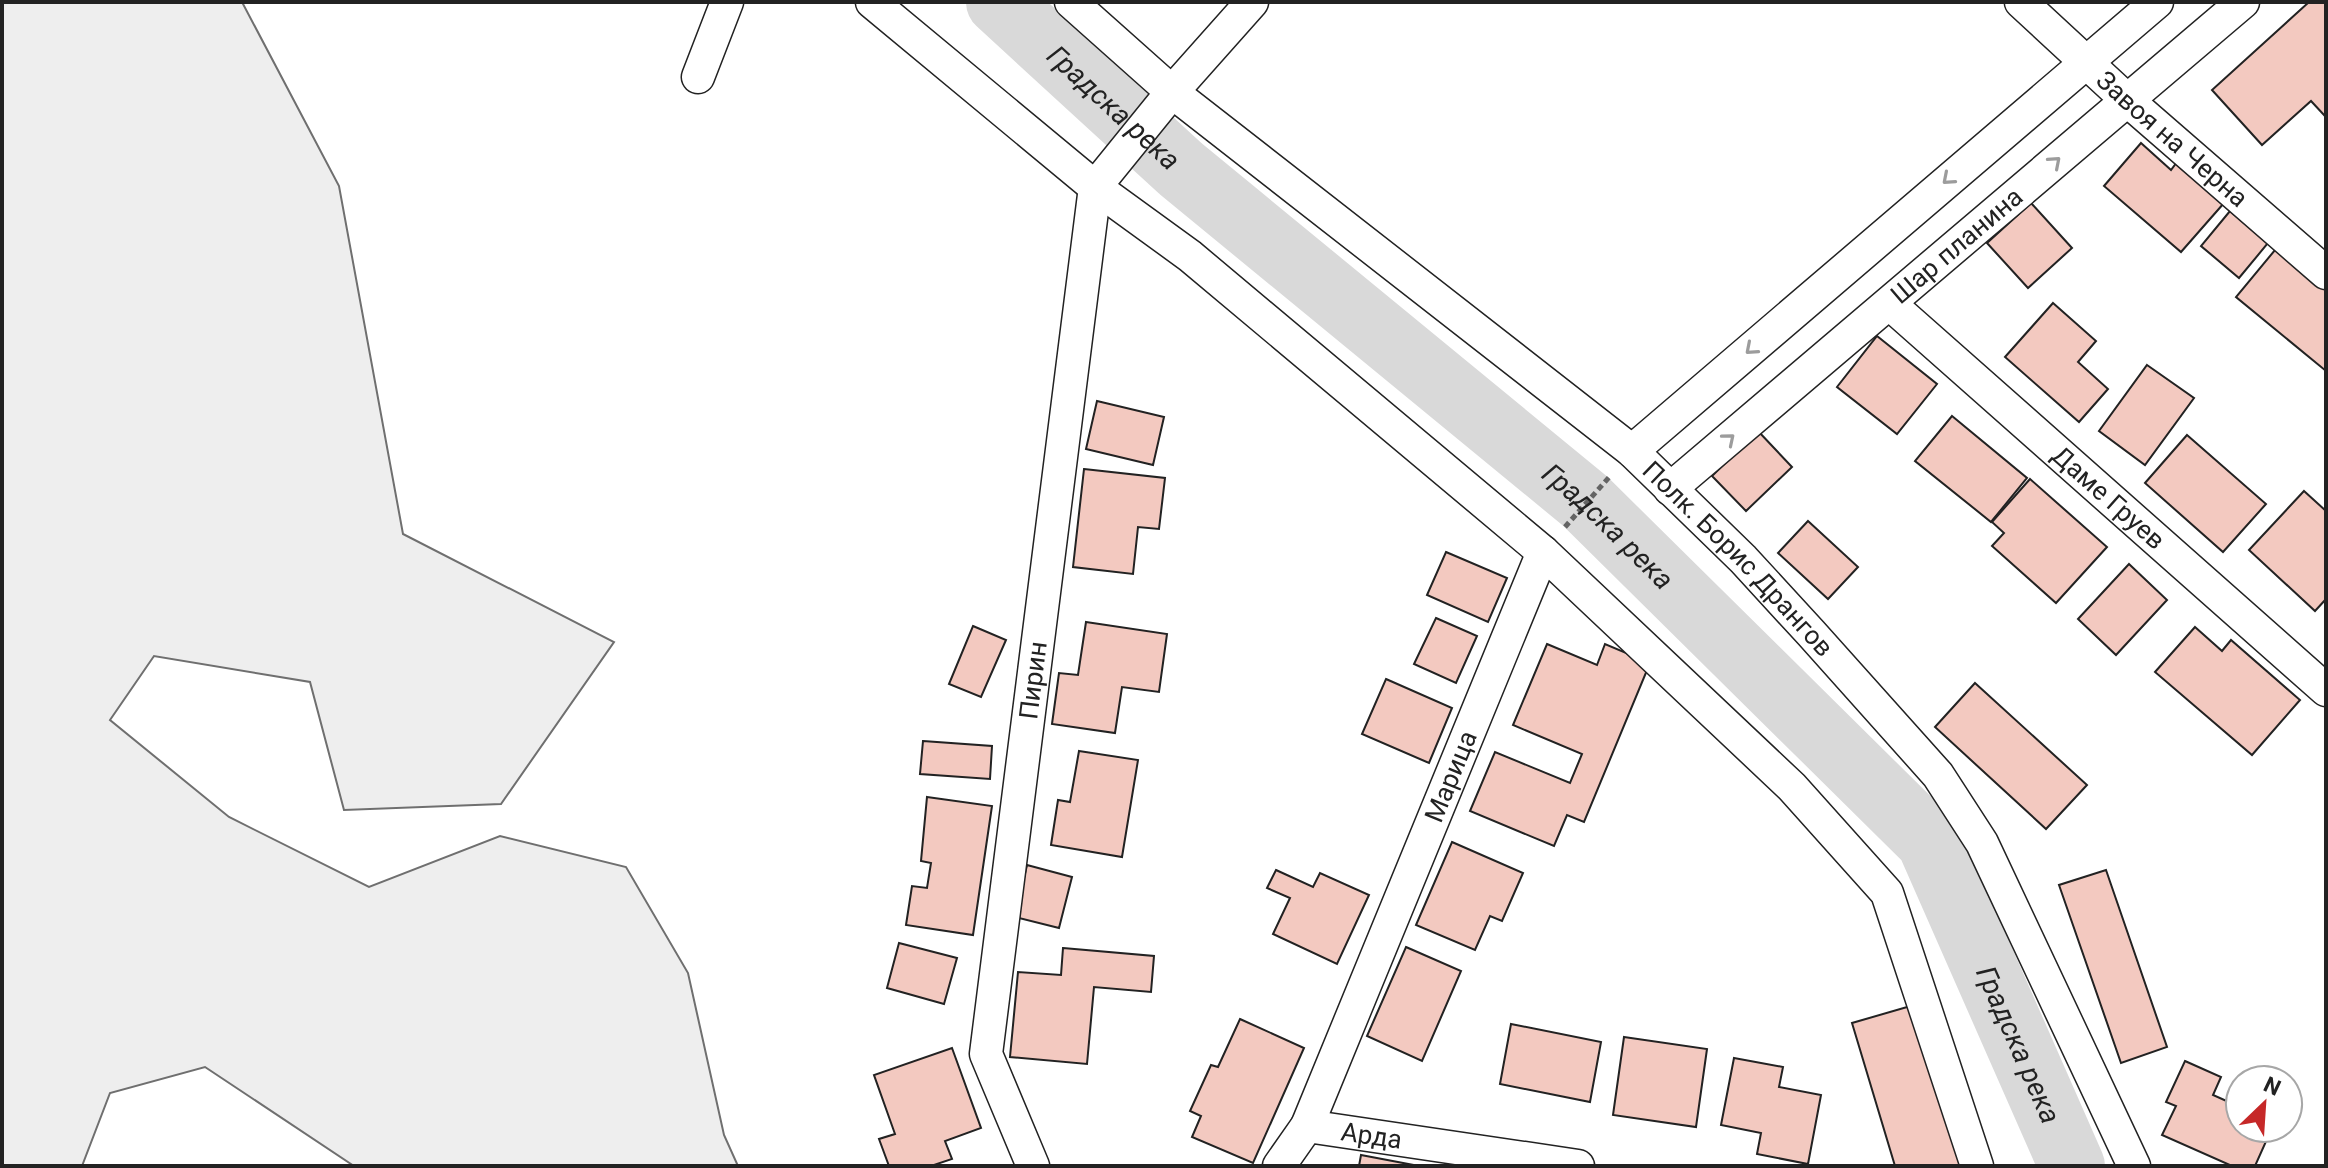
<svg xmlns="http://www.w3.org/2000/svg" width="2328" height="1168" viewBox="0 0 2328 1168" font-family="Roboto,sans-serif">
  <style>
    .green { fill: #eee; stroke: #6f6f6f; stroke-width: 2 }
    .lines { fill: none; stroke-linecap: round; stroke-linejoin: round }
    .river { stroke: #d9d9d9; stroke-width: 66 }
    .building { fill: #f3c9c0; stroke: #222; stroke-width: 2 }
    .minor-casing { stroke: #222; stroke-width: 35 }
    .path { stroke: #646464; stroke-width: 5; stroke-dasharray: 6 4; stroke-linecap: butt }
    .minor { stroke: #fff; stroke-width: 32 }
    .oneway { stroke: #9c9c9c }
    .labels { text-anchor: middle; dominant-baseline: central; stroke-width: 6; stroke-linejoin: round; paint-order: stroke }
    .street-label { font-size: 26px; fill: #222; stroke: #fff }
    .water-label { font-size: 28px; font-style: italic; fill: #222; stroke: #fff }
  </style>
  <rect width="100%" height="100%" fill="#fff"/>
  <path class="green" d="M2 2H242L339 186 403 534 614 642 501 804 344 810 310 682 154 656 110 720 229 817 369 887 500 836 626 867 688 973 724 1135 738 1166H354L205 1067 110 1093 82 1166H2Z"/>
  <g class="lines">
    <path class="river" id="s1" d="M999 2 1181 169 1585 501 1929 841 2072 1166"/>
  </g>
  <g class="building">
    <path d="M2309 2H2326V113L2324 115 2311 101 2262 145 2212 90Z"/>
    <path d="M2141 143 2171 170 2177 162 2224 203 2181 252 2104 186Z"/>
    <path d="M2031 203 2072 248 2028 288 1987 243Z"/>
    <path d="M2230 211 2268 243 2239 278 2201 246Z"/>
    <path d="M2280 244 2326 283V371L2236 297Z"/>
    <path d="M2053 303 2096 341 2078 362 2108 389 2079 422 2005 357Z"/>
    <path d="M1877 336 1937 384 1897 434 1837 387Z"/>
    <path d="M2147 365 2194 398 2145 465 2099 431Z"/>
    <path d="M1097 401 1164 417 1153 465 1086 449Z"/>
    <path d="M1952 416 2027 478 1991 522 1915 461Z"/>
    <path d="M1758 431 1792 467 1746 511 1712 476Z"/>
    <path d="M2187 435 2266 504 2223 552 2145 483Z"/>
    <path d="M1084 469 1165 478 1159 529 1138 527 1133 574 1073 567Z"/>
    <path d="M2030 479 2107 547 2056 603 1992 546 2004 533 1992 522Z"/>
    <path d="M2304 491 2326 511V599L2315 611 2249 550Z"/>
    <path d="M1808 521 1858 567 1828 599 1778 553Z"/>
    <path d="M1446 552 1507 578 1488 622 1427 595Z"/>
    <path d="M2129 564 2167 600 2116 655 2078 619Z"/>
    <path d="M1436 618 1477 636 1456 683 1414 664Z"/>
    <path d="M1086 622 1167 634 1159 692 1122 687 1115 733 1052 724 1059 673 1078 675Z"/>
    <path d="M973 626 1006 640 981 697 949 684Z"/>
    <path d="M2195 627 2222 651 2231 640 2300 700 2252 755 2155 672Z"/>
    <path d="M1547 644 1597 665 1605 644 1650 663 1584 822 1567 815 1554 846 1470 811 1495 752 1570 783 1582 754 1513 725Z"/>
    <path d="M1386 679 1452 708 1429 763 1362 734Z"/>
    <path d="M1975 683 2087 785 2046 829 1935 727Z"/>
    <path d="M923 741 992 746 990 779 920 774Z"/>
    <path d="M1079 751 1138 760 1122 857 1051 845 1058 800 1070 802Z"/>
    <path d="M927 797 992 806 973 935 906 925 912 886 927 888 931 863 921 861Z"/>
    <path d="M1452 842 1523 873 1502 921 1490 916 1475 950 1416 925Z"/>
    <path d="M1027 865 1072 877 1059 928 1015 917Z"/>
    <path d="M1276 870 1313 887 1320 873 1369 895 1337 964 1273 934 1290 898 1267 888Z"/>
    <path d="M2106 870 2167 1047 2121 1063 2059 885Z"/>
    <path d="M899 943 957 958 944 1004 887 988Z"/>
    <path d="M1406 947 1461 971 1422 1061 1367 1036Z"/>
    <path d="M1063 948 1154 956 1151 992 1094 987 1087 1064 1010 1057 1018 972 1061 975Z"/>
    <path d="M1914 1005 1962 1166H1895L1852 1023Z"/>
    <path d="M1240 1019 1304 1048 1253 1163 1192 1137 1201 1116 1190 1111 1211 1065 1218 1067Z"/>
    <path d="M1511 1024 1601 1042 1590 1102 1500 1084Z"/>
    <path d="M1624 1037 1707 1049 1696 1127 1613 1115Z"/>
    <path d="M952 1048 981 1128 945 1141 952 1159 931 1166H889L879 1139 895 1134 874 1075Z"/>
    <path d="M1734 1058 1783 1067 1779 1087 1821 1095 1808 1164 1757 1154 1761 1133 1721 1125Z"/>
    <path d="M2185 1061 2221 1077 2213 1095 2240 1107V1128H2272L2255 1166H2232L2162 1135 2176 1106 2166 1102Z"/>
    <path d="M1361 1155 1419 1166H1359Z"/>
  </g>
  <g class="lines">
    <g class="minor-casing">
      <g id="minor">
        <path d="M872 2 1095 187 1190 256 1543 552 1792 787 1887 893 1977 1166"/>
        <path id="s2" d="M1071 2 1172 92 1632 451 1743 559 1811 633 1938 775 1982 843 2134 1166"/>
        <path id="s3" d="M2021 2 2127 100 2326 273"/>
        <path d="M698 77 727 2"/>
        <path id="s4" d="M1890 304 2326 690"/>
        <path d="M1632 451 2157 2"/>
        <path id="s5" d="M1670 489 2243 2"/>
        <path id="s6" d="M1307 1126 1543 552"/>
        <path id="s7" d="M1033 1166 986 1054 1095 187 1172 92 1252 2"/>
        <path id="s8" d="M1279 1166 1307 1126 1578 1166"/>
      </g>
    </g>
    <path class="path" d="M1565 527 1611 475"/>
    <use href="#minor" class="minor"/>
  </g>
  <defs><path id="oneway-chevron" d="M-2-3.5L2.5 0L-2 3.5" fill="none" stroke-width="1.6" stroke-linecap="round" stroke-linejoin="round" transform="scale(2)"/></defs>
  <g class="oneway">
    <use href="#oneway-chevron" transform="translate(2055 162) rotate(-41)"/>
    <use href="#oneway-chevron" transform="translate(1948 179) rotate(139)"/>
    <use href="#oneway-chevron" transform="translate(1751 349) rotate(139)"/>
    <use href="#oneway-chevron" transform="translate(1729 439) rotate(-40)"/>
  </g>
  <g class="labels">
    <g class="street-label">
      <text stroke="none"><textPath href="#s3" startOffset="204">Завоя на Черна</textPath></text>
      <text stroke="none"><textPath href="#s5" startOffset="376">Шар планина</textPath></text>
      <text stroke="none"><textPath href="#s4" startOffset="292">Даме Груев</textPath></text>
      <text stroke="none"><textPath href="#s2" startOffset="870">Полк. Борис Дрангов</textPath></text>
      <text stroke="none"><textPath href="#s7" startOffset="498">Пирин</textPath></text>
      <text stroke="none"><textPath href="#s6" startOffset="378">Марица</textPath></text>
      <text stroke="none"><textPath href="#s8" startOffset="114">Арда</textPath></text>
    </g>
    <g class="water-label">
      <text stroke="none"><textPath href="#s1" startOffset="156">Градска река</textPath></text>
      <text stroke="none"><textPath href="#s1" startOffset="804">Градска река</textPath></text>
      <text stroke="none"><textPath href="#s1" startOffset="1476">Градска река</textPath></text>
    </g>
  </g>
  <rect width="2328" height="1168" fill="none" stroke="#222222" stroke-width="8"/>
  <g transform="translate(2264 1104) rotate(25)"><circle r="38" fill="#ffffff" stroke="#a7a7a7" stroke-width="2"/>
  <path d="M0-6L14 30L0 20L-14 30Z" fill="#c62828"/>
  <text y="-12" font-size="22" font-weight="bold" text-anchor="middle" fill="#222222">N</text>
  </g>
</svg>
